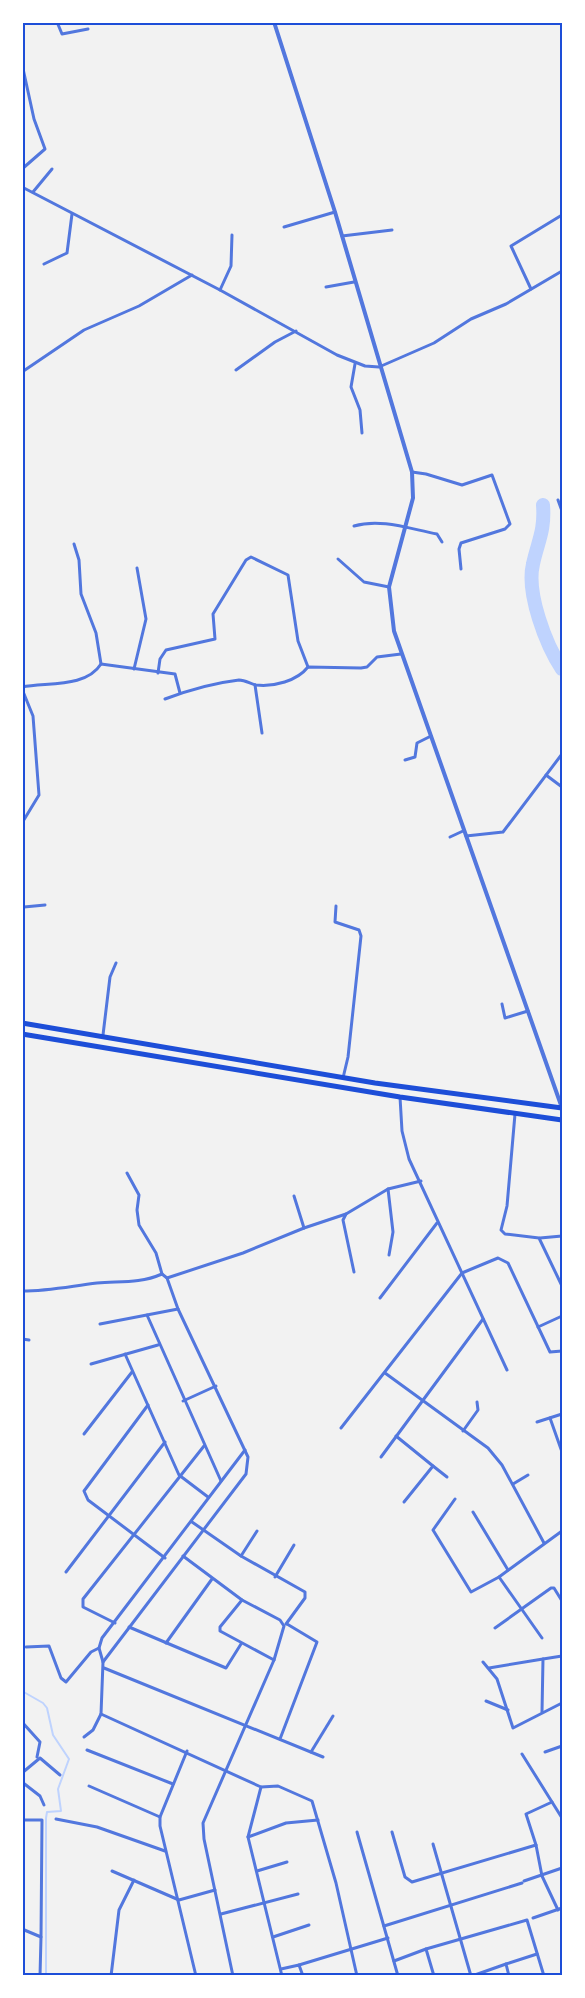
<svg xmlns="http://www.w3.org/2000/svg" width="585" height="1998" viewBox="0 0 585 1998" font-family="Inter,sans-serif">
  <style>
    .lines { fill: none; stroke-linecap: round; stroke-linejoin: round }
    .stream { stroke: #bfd3fe; stroke-width: 2 }
    .river { stroke: #bfd3fe; stroke-width: 14 }
    .minor { stroke: #5277de; stroke-width: 3 }
    .tertiary { stroke: #5277de; stroke-width: 4 }
    .trunk { stroke: #1d4ed8; stroke-width: 5 }
    .neatline { fill: none; stroke: #1d4ed8; stroke-width: 2 }
  </style>
  <rect width="100%" height="100%" fill="#f2f2f2"/>
  <g class="lines">
    <path class="stream" d="M22 1691 43 1703 47 1708 53 1735 69 1759 58 1789 61 1811 47 1812 46 1818V1976"/>
    <path class="river" d="M543 505C545 531 538 541 533 564 526 593 546 645 562 669"/>
    <g class="minor">
      <path d="M57 22 62 34 88 29"/>
      <path d="M22 64 34 119 45 149 22 169"/>
      <path d="M22 187 220 290 337 355 365 366 379 367 434 343 471 319 506 304 562 271"/>
      <path d="M33 192 52 169"/>
      <path d="M284 227 335 212"/>
      <path d="M342 236 392 230"/>
      <path d="M44 264 67 253 72 214"/>
      <path d="M22 276V278"/>
      <path d="M326 287 354 282"/>
      <path d="M531 289 511 246 562 215"/>
      <path d="M220 290 231 266 232 235"/>
      <path d="M355 364 351 387 360 410 362 433"/>
      <path d="M236 370 275 342 296 331"/>
      <path d="M22 372 84 330 139 306 192 275"/>
      <path d="M412 472 426 474 462 485 492 475 510 524 505 529 461 543 459 549 461 569"/>
      <path d="M558 500 562 511"/>
      <path d="M354 526C381 518 410 529 437 534L442 542"/>
      <path d="M74 544 79 560 81 594 96 633 101 664"/>
      <path d="M338 559 364 582 389 587"/>
      <path d="M134 669 146 619 137 568"/>
      <path d="M158 673 160 659 166 650 215 639 213 614 246 560 251 557 288 575 298 641 308 667"/>
      <path d="M255 685 262 733"/>
      <path d="M22 687C47 682 86 688 101 664L175 674 180 693"/>
      <path d="M22 689 33 716 39 795 22 823"/>
      <path d="M165 699C189 690 213 683 239 680 246 680 250 684 256 685 274 687 297 681 308 667L361 668 367 667 377 657 401 654"/>
      <path d="M405 760 415 757 417 743 431 736"/>
      <path d="M546 775 562 787"/>
      <path d="M466 836 503 832 562 754"/>
      <path d="M450 837 463 831"/>
      <path d="M22 897V911"/>
      <path d="M336 906 335 922 359 930 361 936 348 1057 343 1078"/>
      <path d="M24 907 45 905"/>
      <path d="M502 1004 505 1018 528 1011"/>
      <path d="M103 1035 110 977 116 963"/>
      <path d="M400 1097 402 1131 409 1159 507 1370"/>
      <path d="M515 1114 507 1206 501 1230 505 1234 539 1238 562 1286"/>
      <path d="M127 1173 139 1195 137 1210 139 1225 156 1253 162 1274"/>
      <path d="M388 1189 393 1232 389 1255"/>
      <path d="M294 1196 304 1228 346 1214"/>
      <path d="M540 1238 562 1236"/>
      <path d="M354 1272 343 1220 346 1214 388 1189 421 1181"/>
      <path d="M167 1278 243 1253 304 1228"/>
      <path d="M22 1291C49 1291 71 1286 97 1283 120 1281 139 1284 162 1274L167 1278 178 1309 248 1457 246 1474 103 1662 101 1714 261 1787 248 1837 282 1976"/>
      <path d="M380 1298 437 1223"/>
      <path d="M147 1315 221 1481"/>
      <path d="M100 1324 178 1309"/>
      <path d="M538 1327 562 1316"/>
      <path d="M22 1339 29 1340"/>
      <path d="M125 1354 179 1475 208 1497"/>
      <path d="M91 1364 158 1345"/>
      <path d="M385 1373 488 1448 502 1465 544 1543"/>
      <path d="M183 1401 216 1386"/>
      <path d="M148 1405 84 1491 88 1500 165 1558"/>
      <path d="M550 1418 562 1452"/>
      <path d="M537 1422 562 1414"/>
      <path d="M341 1428 462 1273 498 1258 508 1263 550 1352 562 1351"/>
      <path d="M463 1431 478 1410 477 1402"/>
      <path d="M84 1434 132 1372"/>
      <path d="M396 1436 433 1466 404 1502"/>
      <path d="M381 1457 483 1319"/>
      <path d="M433 1466 447 1477"/>
      <path d="M513 1484 528 1475"/>
      <path d="M455 1499 433 1530 471 1592 499 1577 562 1531"/>
      <path d="M473 1512 508 1570"/>
      <path d="M192 1522 241 1556 305 1592V1598L286 1624"/>
      <path d="M183 1556 242 1600 280 1620 284 1626 274 1660 203 1823 204 1839 233 1976"/>
      <path d="M241 1556 257 1531"/>
      <path d="M66 1572 165 1442"/>
      <path d="M275 1577 294 1545"/>
      <path d="M499 1577 542 1638"/>
      <path d="M242 1600 220 1627V1631L274 1660"/>
      <path d="M115 1623 83 1607V1599L204 1446"/>
      <path d="M129 1627 226 1668 241 1644"/>
      <path d="M495 1628 551 1588H554L562 1601"/>
      <path d="M166 1643 212 1579"/>
      <path d="M26 1647 49 1646 61 1678 66 1682 91 1652 99 1648"/>
      <path d="M103 1662 99 1648 102 1638 245 1450"/>
      <path d="M483 1662 497 1679 513 1728 562 1703"/>
      <path d="M104 1668 323 1757"/>
      <path d="M489 1668 543 1659"/>
      <path d="M486 1701 508 1710"/>
      <path d="M542 1712 543 1659 562 1656"/>
      <path d="M22 1722 40 1742 37 1757"/>
      <path d="M84 1737 93 1730 101 1714"/>
      <path d="M280 1739 317 1642 287 1624"/>
      <path d="M87 1750 173 1784"/>
      <path d="M187 1751 160 1817V1826L196 1976"/>
      <path d="M311 1752 333 1716"/>
      <path d="M545 1752 562 1746"/>
      <path d="M522 1754 552 1802 526 1814 536 1845"/>
      <path d="M22 1773 40 1758 60 1775"/>
      <path d="M22 1782 40 1796 44 1805"/>
      <path d="M89 1786 160 1817"/>
      <path d="M261 1787 278 1786 312 1801 336 1883 357 1976"/>
      <path d="M552 1802 562 1818"/>
      <path d="M56 1819 97 1827 165 1851"/>
      <path d="M22 1820H42L41 1937 22 1929"/>
      <path d="M357 1832 398 1976"/>
      <path d="M392 1832 405 1877 412 1882 536 1845 542 1876 558 1910"/>
      <path d="M248 1837 286 1823 318 1820"/>
      <path d="M433 1844 471 1976"/>
      <path d="M112 1871 179 1900 215 1890"/>
      <path d="M257 1871 287 1862"/>
      <path d="M524 1881 562 1868"/>
      <path d="M221 1914 298 1894"/>
      <path d="M533 1918 562 1908"/>
      <path d="M384 1926 522 1883"/>
      <path d="M273 1937 309 1925"/>
      <path d="M394 1961 426 1949"/>
      <path d="M299 1965 388 1938"/>
      <path d="M281 1969 299 1965 303 1976"/>
      <path d="M40 1976 41 1937"/>
      <path d="M111 1976 119 1910 134 1880"/>
      <path d="M434 1976 426 1949 527 1920 544 1976"/>
      <path d="M472 1976 506 1964"/>
      <path d="M509 1976 506 1964 537 1954"/>
    </g>
    <path class="tertiary" d="M274 22 335 212 412 472 413 498 389 587 394 631 562 1108"/>
    <g class="trunk">
      <path d="M22 1023 375 1083 562 1108"/>
      <path d="M22 1034 400 1097 562 1120"/>
    </g>
  </g>
  <rect width="585" height="1998" fill="none" stroke="#ffffff" stroke-width="48"/>
  <rect x="24" y="24" width="537" height="1950" class="neatline"/>
</svg>
